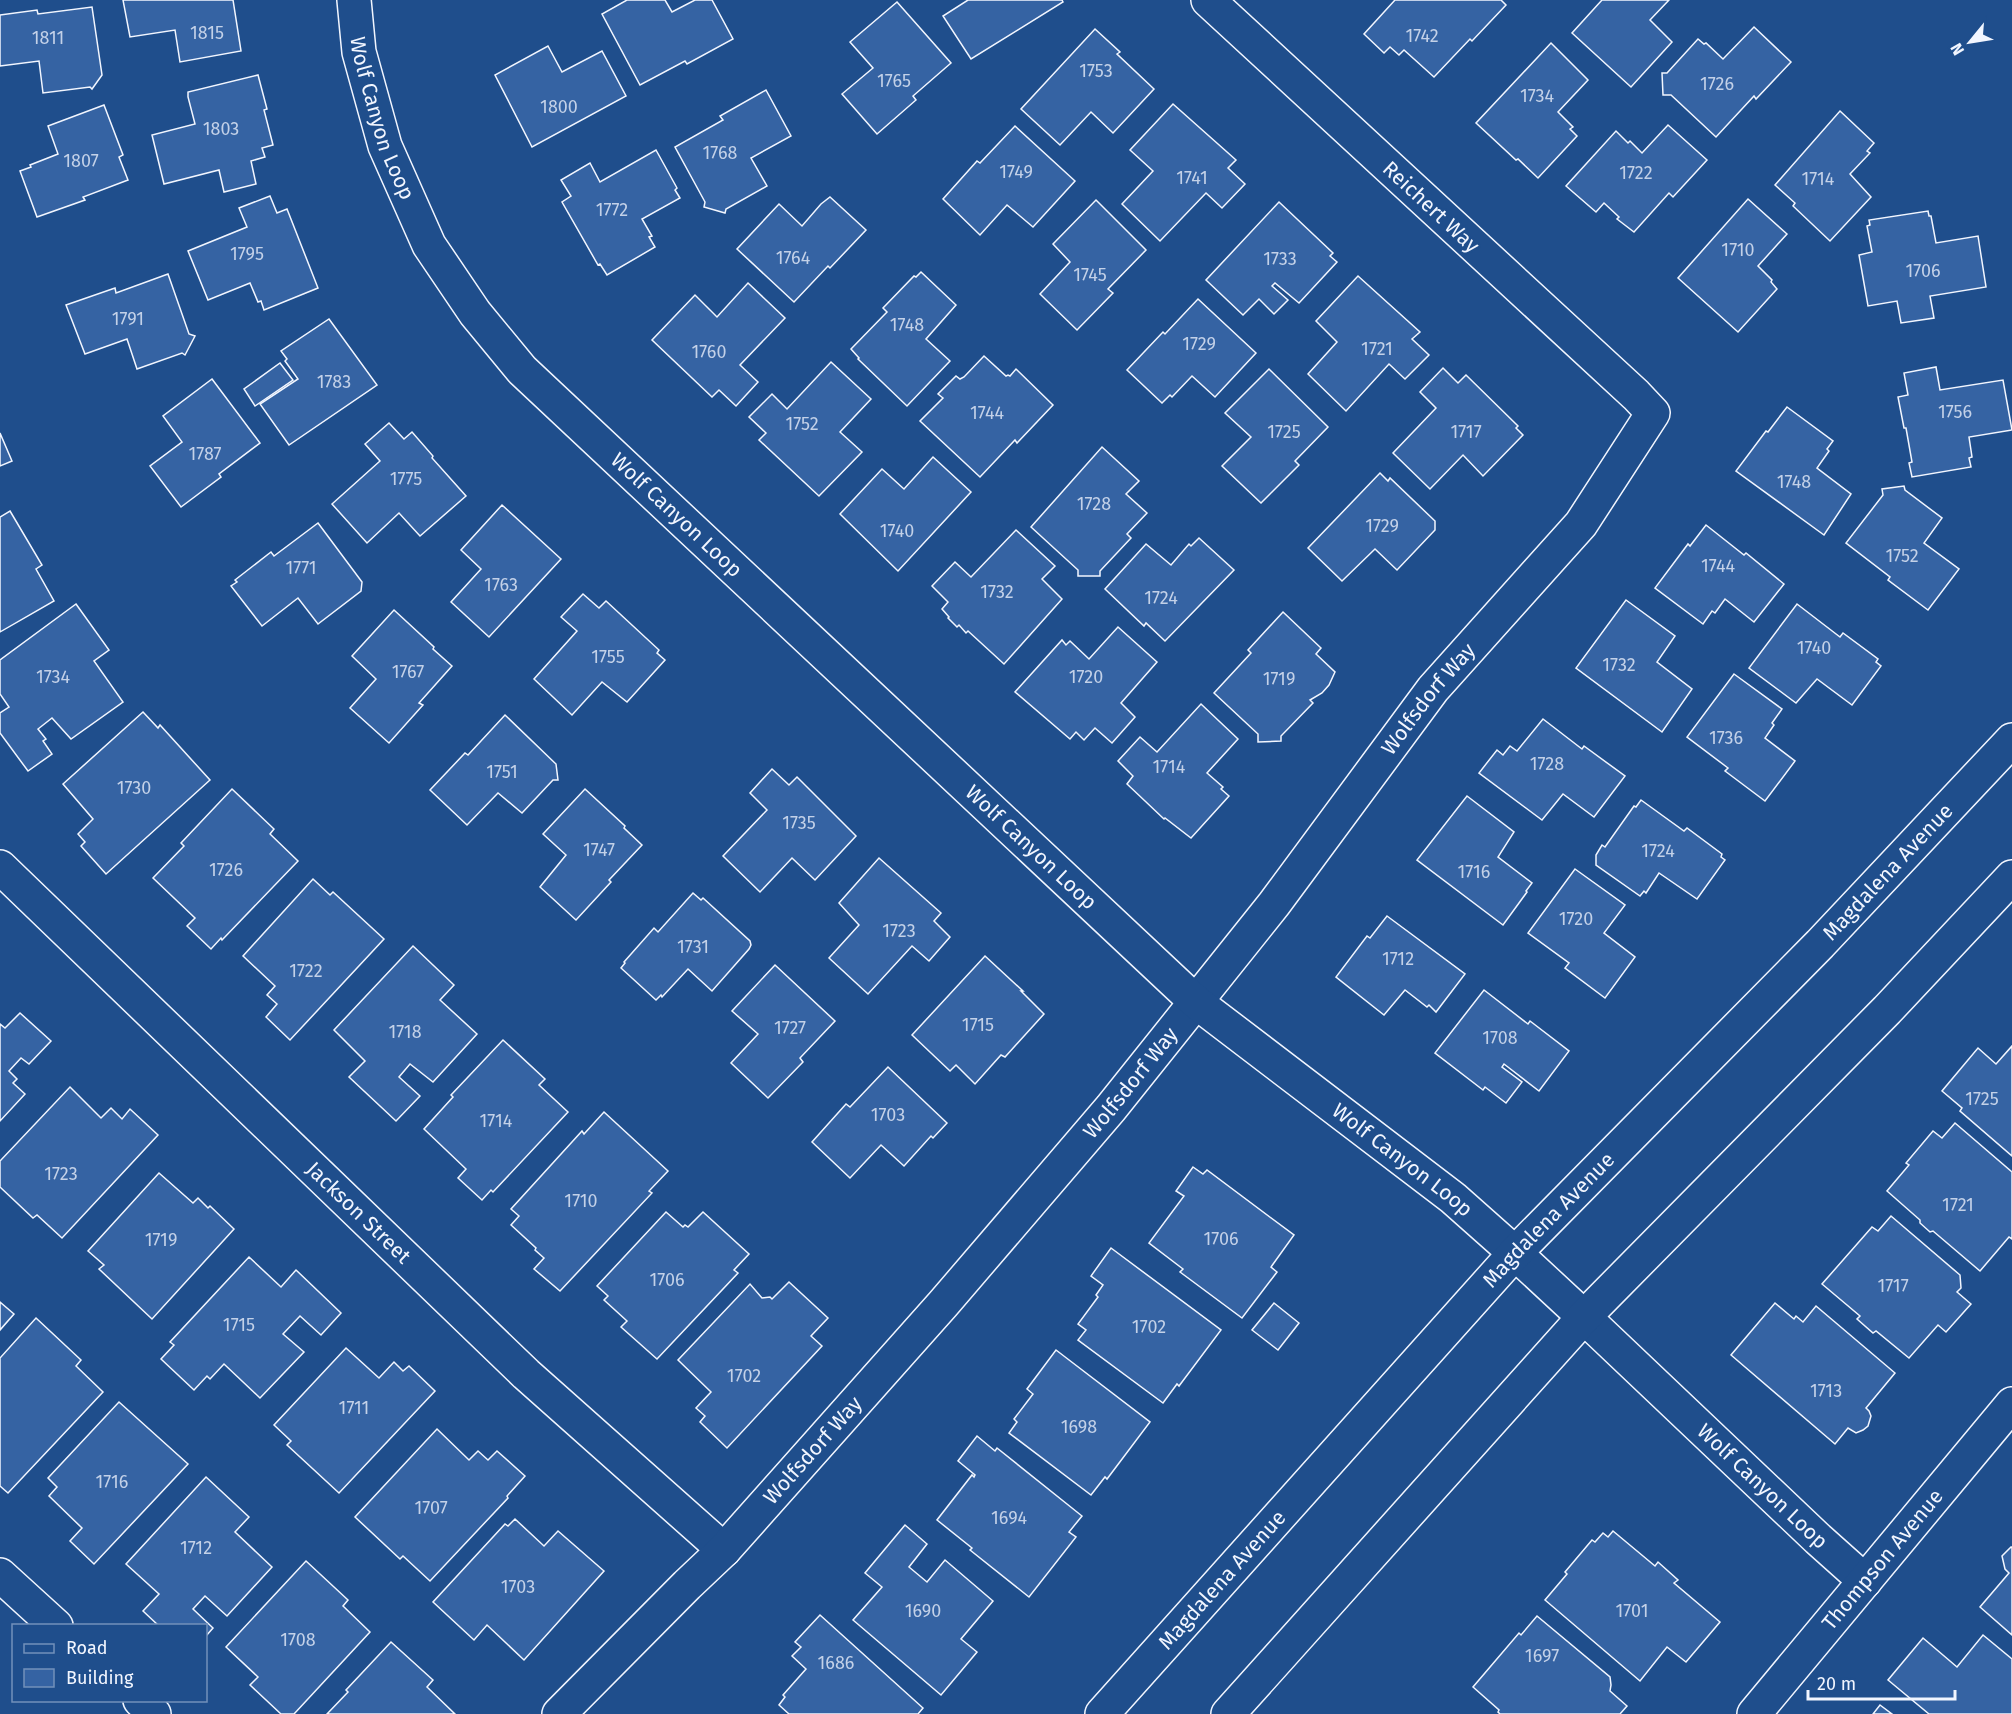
<svg xmlns="http://www.w3.org/2000/svg" width="2012" height="1714" viewBox="0 0 2012 1714" font-family="'Fira Sans',sans-serif">
  <style>
    .building { fill: #3563a3; stroke: #f2f6ff; stroke-width: 1.5 }
    .lines { fill: none; stroke-linecap: round; stroke-linejoin: round }
    .street-casing { stroke: #f2f6ff; stroke-width: 36 }
    .secondary-casing { stroke: #f2f6ff; stroke-width: 36 }
    .street { stroke: #1f4e8c; stroke-width: 33 }
    .secondary { stroke: #1f4e8c; stroke-width: 33 }
    .labels { text-anchor: middle; dominant-baseline: central; stroke-width: 4.5; stroke-linejoin: round; paint-order: stroke }
    .number-label { font-size: 18px; fill: #c3d1e8 }
    .street-label { font-size: 21px; fill: #f2f6ff; stroke: #1f4e8c }
  </style>
  <rect width="100%" height="100%" fill="#1f4e8c"/>
  <g class="building">
    <path d="M123 0H233L241 51 180 62 175 30 130 37Z"/>
    <path d="M627 0H665L672 12 695 0H712L733 39 687 64 685 61 640 85 602 14Z"/>
    <path d="M968 0H1062L1063 2 971 59 943 16Z"/>
    <path d="M1395 0H1501L1506 5 1472 41 1470 39 1434 77 1404 50 1399 55 1390 47 1384 53 1364 34Z"/>
    <path d="M1602 0H1669L1650 20 1672 42 1631 87 1572 33Z"/>
    <path d="M897 2 951 63 913 96 916 100 877 134 842 94 873 68 850 42Z"/>
    <path d="M92 7 102 75 92 89 90 87 43 93 39 61 0 66V15L37 10 38 14Z"/>
    <path d="M1754 27 1791 62 1756 99 1754 96 1716 137 1671 95H1663L1662 73H1667L1698 39 1704 44 1706 43 1723 59Z"/>
    <path d="M1095 29 1120 52 1117 54 1154 89 1113 133 1091 112 1060 145 1021 109Z"/>
    <path d="M1551 43 1588 80 1558 112 1573 127 1570 129 1577 136 1538 178 1518 159 1516 160 1476 123Z"/>
    <path d="M548 46 562 72 602 51 626 96 532 147 495 75Z"/>
    <path d="M258 75 267 109 264 110 273 145 262 148 265 157 251 161 256 184 224 192 219 170 164 184 152 135 195 124 188 97V92Z"/>
    <path d="M766 90 791 136 751 158 767 186 726 209 725 213 704 207 705 202 675 147 723 120 720 116Z"/>
    <path d="M1173 104 1236 160 1228 168 1245 184 1222 208 1206 193 1160 241 1122 204 1153 171 1130 150Z"/>
    <path d="M104 105 123 155 119 157 128 180 83 197 85 200 37 217 20 171 31 167 30 165 58 154 48 126Z"/>
    <path d="M1840 111 1874 143 1867 151 1870 153 1850 174 1871 197 1830 241 1793 206 1795 203 1775 185Z"/>
    <path d="M1668 125 1707 160 1673 197 1669 193 1634 232 1617 219 1619 217 1604 203 1596 212 1566 186 1616 131 1628 143 1630 141 1642 153Z"/>
    <path d="M1015 126 1075 181 1033 227 1007 205 980 235 943 199 977 161 980 163Z"/>
    <path d="M656 150 677 188 675 190 680 198 642 219 652 236 649 237 655 247 607 275 600 264 598 265 562 202 571 196 561 180 590 163 600 182Z"/>
    <path d="M270 196 277 213 287 209 318 288 264 310 261 301 258 302 250 283 208 300 188 251 247 227 239 208Z"/>
    <path d="M830 197 866 230 830 268 828 266 794 302 737 249 779 204 802 226 821 204Z"/>
    <path d="M1748 199 1787 234 1758 266 1772 280 1771 282 1777 289 1738 332 1678 278Z"/>
    <path d="M1096 200 1146 250 1108 289 1113 293 1077 330 1040 294 1070 262 1053 244Z"/>
    <path d="M1279 202 1333 253 1330 256 1337 262 1299 303 1275 283 1272 286 1288 300 1274 314 1259 299 1243 315 1206 280Z"/>
    <path d="M1928 211 1929 216H1931L1936 243 1978 236 1986 287 1930 296 1934 318 1901 323 1897 301 1868 306 1859 255 1872 252 1867 226 1870 225 1869 220Z"/>
    <path d="M921 272 956 305 926 339 950 361 907 406 858 359 859 358 851 349 887 312 883 308 914 276 916 277Z"/>
    <path d="M168 274 189 334 195 336 185 355 182 353 137 369 127 339 85 354 66 305 115 288 116 293Z"/>
    <path d="M1358 276 1420 332 1412 339 1429 355 1405 379 1389 364 1346 411 1308 374 1337 342 1316 321Z"/>
    <path d="M748 283 785 318 740 365 758 382 736 406 719 390 712 397 652 340 695 295 717 317Z"/>
    <path d="M1198 299 1256 353 1215 397 1192 376 1172 397 1170 395 1162 403 1127 370 1163 332 1165 334Z"/>
    <path d="M329 319 377 385 289 445 260 404 298 379 285 361 287 359 281 351Z"/>
    <path d="M984 356 1006 376 1008 375 1010 376 1016 369 1053 405 1017 443 1015 440 980 477 920 421 943 398 938 394 956 376 960 379 964 377Z"/>
    <path d="M831 362 871 399 840 432 862 452 819 496 759 440 766 433 749 417 772 394 787 409Z"/>
    <path d="M280 363 293 380 255 406 244 389Z"/>
    <path d="M1936 367 1940 390 2003 380 2012 430 1969 437 1972 457 1969 458 1971 467 1912 477 1909 463 1912 462 1906 428H1904L1898 397 1908 395 1904 373Z"/>
    <path d="M1443 368 1458 383 1466 375 1518 426 1516 428 1523 435 1483 476 1463 455 1430 489 1393 453 1436 408 1420 392Z"/>
    <path d="M1269 369 1328 427 1295 461 1299 465 1261 503 1222 466 1251 437 1225 413Z"/>
    <path d="M212 379 260 443 219 474 221 477 181 507 150 466 182 442 163 416Z"/>
    <path d="M1787 407 1833 441 1827 449 1829 451 1817 468 1851 494 1824 535 1736 471 1766 431 1768 432Z"/>
    <path d="M389 423 404 439 412 432 433 456 432 458 466 496 420 536 399 513 367 543 332 504 380 461 365 444Z"/>
    <path d="M0 433 12 461 0 466Z"/>
    <path d="M1102 447 1139 481 1126 494 1147 513 1127 534 1131 538 1100 571V576H1078V570L1031 527Z"/>
    <path d="M933 457 971 492 898 571 840 514 882 469 904 489Z"/>
    <path d="M1380 473 1388 481 1390 478 1435 521V530L1397 570 1375 549 1342 581 1308 548Z"/>
    <path d="M1904 486 1905 490 1942 518 1924 543 1959 569 1928 610 1888 580 1890 577 1846 543 1883 495 1882 489Z"/>
    <path d="M502 505 561 559 489 637 451 602 481 569 461 550Z"/>
    <path d="M10 511 42 565 36 569 54 601 0 632V517Z"/>
    <path d="M318 523 362 582 361 591 318 624 298 598 262 626 231 586 237 582 235 580 271 552 274 556Z"/>
    <path d="M1706 525 1744 555 1746 553 1784 584 1754 622 1725 599 1715 613 1712 611 1703 624 1655 588 1688 544 1690 546Z"/>
    <path d="M1016 530 1055 566 1042 579 1062 599 1004 664 968 631 966 633 959 625 957 627 948 618 949 617 942 609 948 602 932 586 955 562 971 577Z"/>
    <path d="M1199 538 1234 570 1165 641 1146 623 1144 626 1105 589 1146 544 1171 565 1189 544 1191 546Z"/>
    <path d="M583 594 599 608 606 601 659 650 657 653 665 660 627 702 602 682 572 715 534 679 577 631 561 617Z"/>
    <path d="M1626 600 1675 636 1657 662 1692 689 1662 732 1576 668Z"/>
    <path d="M76 604 109 650 94 661 123 702 71 739 52 718 38 729 46 739 43 741 52 754 28 771 0 733V713L9 707 0 694V660Z"/>
    <path d="M1797 604 1840 637 1843 633 1878 659 1876 662 1881 666 1852 705 1817 679 1796 703 1749 668Z"/>
    <path d="M394 610 434 647 433 649 452 666 419 703 423 705 389 743 350 708 376 679 352 656Z"/>
    <path d="M1283 612 1321 648 1316 654 1335 672 1329 685 1322 693 1310 700 1313 703 1281 736V741L1258 742V734L1214 693 1251 653 1248 650Z"/>
    <path d="M1118 627 1157 662 1121 703 1135 717 1112 743 1095 728 1084 740 1076 732 1070 739 1015 692 1062 640 1066 645 1070 641 1089 659Z"/>
    <path d="M1734 674 1782 709 1772 723 1774 725 1765 738 1795 761 1765 801 1725 771 1728 768 1687 737Z"/>
    <path d="M1201 704 1238 739 1207 773 1223 787 1221 789 1229 796 1191 838 1165 818 1164 819 1127 784 1133 776 1118 761 1140 737 1157 752Z"/>
    <path d="M143 712 158 728 160 725 210 780 106 874 81 846 85 842 78 834 93 819 63 784Z"/>
    <path d="M505 715 556 764 558 780H553L522 813 498 793 467 825 430 790 465 753 468 755Z"/>
    <path d="M1543 719 1582 749 1584 746 1625 776 1594 817 1563 794 1542 820 1479 773 1497 750 1503 755 1510 746 1517 751Z"/>
    <path d="M772 769 789 785 797 777 856 836 815 880 792 858 760 892 723 856 767 810 750 793Z"/>
    <path d="M232 789 274 829 270 834 298 861 222 940 221 938 211 949 187 926 195 918 153 878 184 846 181 843Z"/>
    <path d="M585 789 625 826 624 828 642 845 609 880 611 882 576 920 540 887 566 855 543 834Z"/>
    <path d="M1467 796 1514 832 1498 857 1532 883 1526 891 1527 892 1503 925 1417 860Z"/>
    <path d="M1641 800 1684 831 1687 828 1722 854 1721 857 1725 860 1697 899 1659 873 1646 893 1644 891 1640 896 1596 865V855L1602 845 1605 847 1634 806 1636 807Z"/>
    <path d="M879 858 941 913 934 921 950 937 929 961 912 946 868 994 829 958 859 925 839 903Z"/>
    <path d="M1575 869 1625 905 1604 933 1635 957 1605 998 1565 968 1569 963 1528 933Z"/>
    <path d="M313 879 330 895 333 892 384 939 290 1040 266 1017 277 1004 267 995 275 986 243 956Z"/>
    <path d="M693 893 701 900 703 898 750 941 751 945 749 949 712 991 688 969 662 997 661 995 656 1000 621 968 625 963 624 962 654 928 658 932Z"/>
    <path d="M1387 916 1465 974 1436 1012 1429 1005 1427 1007 1405 990 1384 1015 1336 977 1367 936 1370 938Z"/>
    <path d="M413 946 454 985 440 1000 477 1034 433 1082 410 1064 399 1077 420 1096 396 1121 349 1077 365 1061 334 1030Z"/>
    <path d="M985 956 1023 991H1021L1044 1014 1005 1057 1001 1055 975 1084 956 1065 950 1071 912 1035Z"/>
    <path d="M775 965 835 1021 800 1058 803 1062 768 1098 731 1063 758 1034 732 1011Z"/>
    <path d="M1484 990 1528 1024 1530 1021 1569 1051 1539 1091 1504 1064 1502 1067 1522 1082 1506 1103 1485 1087 1483 1090 1435 1053Z"/>
    <path d="M20 1013 51 1041 29 1064 21 1058 9 1071 17 1079 13 1083 25 1094 0 1121V1024L5 1028Z"/>
    <path d="M503 1040 545 1079 539 1085 568 1112 493 1192 491 1190 482 1200 458 1178 466 1169 424 1129 453 1097 451 1095Z"/>
    <path d="M2012 1046V1156L1960 1111 1962 1108 1942 1091 1978 1048 1996 1064Z"/>
    <path d="M888 1067 947 1123 933 1138 931 1136 904 1166 881 1145 850 1178 812 1142 846 1104 850 1107Z"/>
    <path d="M70 1087 101 1118 111 1108 122 1119 130 1109 158 1135 62 1238 37 1215 33 1218 0 1187V1161Z"/>
    <path d="M604 1112 668 1171 649 1191 652 1193 560 1291 534 1269 544 1258 535 1250 536 1248 511 1225 519 1216 511 1209 582 1131 584 1134Z"/>
    <path d="M1955 1123 2012 1172V1239L2009 1237 1980 1271 1933 1231 1930 1232 1920 1223V1220L1887 1191 1909 1165 1906 1163 1933 1131 1942 1138Z"/>
    <path d="M1193 1167 1203 1174 1207 1170 1294 1235 1271 1267 1277 1272 1242 1318 1180 1272 1183 1269 1149 1243 1184 1196 1176 1191Z"/>
    <path d="M159 1173 193 1203 198 1198 208 1208 210 1206 234 1229 152 1319 99 1269 104 1265 88 1251Z"/>
    <path d="M666 1212 683 1227 685 1225 688 1227 703 1212 749 1254 734 1270 738 1273 657 1359 621 1327 627 1321 604 1300 608 1296 597 1286Z"/>
    <path d="M1891 1216 1960 1275 1961 1288 1957 1292 1971 1304 1946 1332 1938 1325 1909 1358 1876 1331 1873 1333 1857 1319 1860 1316 1822 1284 1872 1227 1878 1231Z"/>
    <path d="M1111 1248 1221 1330 1179 1386 1177 1384 1163 1403 1078 1340 1086 1330 1078 1324 1098 1297 1096 1295 1103 1285 1091 1276Z"/>
    <path d="M249 1257 281 1287 296 1270 341 1313 321 1335 300 1316 283 1334 304 1352 260 1398 224 1364 210 1379 207 1376 194 1390 161 1359 174 1345 170 1342Z"/>
    <path d="M789 1282 828 1318 811 1336 822 1346 727 1448 700 1422 705 1416 696 1408 711 1392 678 1360 750 1284 762 1298 770 1297 772 1299Z"/>
    <path d="M0 1302 14 1314 0 1330Z"/>
    <path d="M1274 1303 1299 1323 1278 1350 1252 1330Z"/>
    <path d="M1775 1303 1794 1319 1796 1316 1803 1322 1816 1306 1895 1373 1866 1408 1869 1411 1871 1416 1868 1426 1863 1430 1856 1433 1848 1428 1835 1444 1731 1355Z"/>
    <path d="M36 1318 81 1360 76 1366 103 1392 8 1493 0 1486V1358Z"/>
    <path d="M346 1348 379 1378 394 1362 403 1371 409 1366 435 1391 339 1493 287 1445 291 1441 274 1425Z"/>
    <path d="M1056 1350 1150 1422 1107 1479 1105 1477 1091 1495 1009 1433 1017 1422 1014 1419 1033 1394 1027 1389Z"/>
    <path d="M119 1402 188 1464 94 1564 70 1541 82 1528 49 1496 57 1487 48 1478Z"/>
    <path d="M437 1429 469 1460 478 1451 488 1460 497 1451 525 1476 507 1496 508 1498 430 1581 403 1556 400 1559 355 1517Z"/>
    <path d="M977 1436 995 1451 997 1448 1082 1516 1069 1532 1076 1537 1029 1597 970 1550 972 1548 937 1520 972 1475 974 1477 975 1475 958 1461Z"/>
    <path d="M206 1477 249 1517 235 1532 272 1567 227 1616 205 1596 193 1609 213 1628 206 1636V1626H159L143 1611 159 1594 126 1564Z"/>
    <path d="M515 1519 544 1546 558 1531 604 1571 524 1660 487 1625 474 1640 433 1602 505 1524 508 1526Z"/>
    <path d="M905 1525 927 1544 909 1567 927 1582 945 1560 993 1601 961 1639 977 1652 941 1695 853 1620 882 1587 865 1573Z"/>
    <path d="M1613 1531 1655 1566 1658 1562 1678 1580 1674 1583 1720 1622 1686 1662 1667 1647 1640 1681 1545 1600 1567 1574 1565 1572 1592 1540 1595 1542 1603 1533 1608 1537Z"/>
    <path d="M2011 1547H2012V1635L1980 1607 2009 1573 2005 1569 2002 1556Z"/>
    <path d="M306 1561 348 1600 343 1606 370 1632 294 1714H281L250 1685 258 1677 226 1647Z"/>
    <path d="M820 1615 923 1708 918 1714H789L779 1705 785 1697 783 1695 806 1669 792 1656 801 1647 795 1642Z"/>
    <path d="M1537 1616 1610 1677 1611 1685 1610 1691 1627 1706 1620 1714H1500L1498 1712 1499 1710 1473 1687 1519 1633 1521 1635Z"/>
    <path d="M1983 1635 2012 1659V1714H1929L1888 1680 1923 1638 1957 1667Z"/>
    <path d="M391 1642 433 1680 427 1687 455 1714H327L348 1692 346 1690Z"/>
    <path d="M1880 1705 1892 1714H1873Z"/>
  </g>
  <g class="lines">
    <g class="street-casing">
      <g id="street">
        <path id="s1" d="M0 867 526 1374 724 1550"/>
        <path id="s2" d="M1584 1317 1818 1539 1865 1581"/>
        <path d="M0 1575 56 1626"/>
        <path d="M140 1700 154 1714"/>
        <path id="s3" d="M559 1714 687 1585 724 1550 943 1304 1111 1108 1274 904 1433 689 1581 524 1653 413 1636 395 1208 0"/>
        <path id="s4" d="M1754 1714 2012 1404"/>
      </g>
    </g>
    <g class="secondary-casing">
      <g id="secondary">
        <path id="s5" d="M354 0 359 52 385 146 429 245 475 313 522 370 1196 1002 1453 1198 1515 1253 1584 1317"/>
        <path id="s6" d="M1102 1714 1515 1253 1820 944 2012 740"/>
        <path d="M1228 1714 1584 1317 1887 1010 2012 877"/>
      </g>
    </g>
    <use href="#street" class="street"/>
    <use href="#secondary" class="secondary"/>
  </g>
  <g class="labels">
    <g class="number-label">
      <text x="207" y="33">1815</text>
      <text x="1422" y="36">1742</text>
      <text x="48" y="38">1811</text>
      <text x="1096" y="71">1753</text>
      <text x="894" y="81">1765</text>
      <text x="1717" y="84">1726</text>
      <text x="1537" y="96">1734</text>
      <text x="559" y="107">1800</text>
      <text x="221" y="129">1803</text>
      <text x="720" y="153">1768</text>
      <text x="81" y="161">1807</text>
      <text x="1016" y="172">1749</text>
      <text x="1636" y="173">1722</text>
      <text x="1192" y="178">1741</text>
      <text x="1818" y="179">1714</text>
      <text x="612" y="210">1772</text>
      <text x="1738" y="250">1710</text>
      <text x="247" y="254">1795</text>
      <text x="793" y="258">1764</text>
      <text x="1280" y="259">1733</text>
      <text x="1923" y="271">1706</text>
      <text x="1090" y="275">1745</text>
      <text x="128" y="319">1791</text>
      <text x="907" y="325">1748</text>
      <text x="1199" y="344">1729</text>
      <text x="1377" y="349">1721</text>
      <text x="709" y="352">1760</text>
      <text x="334" y="382">1783</text>
      <text x="1955" y="412">1756</text>
      <text x="987" y="413">1744</text>
      <text x="802" y="424">1752</text>
      <text x="1284" y="432">1725</text>
      <text x="1466" y="432">1717</text>
      <text x="205" y="454">1787</text>
      <text x="406" y="479">1775</text>
      <text x="1794" y="482">1748</text>
      <text x="1094" y="504">1728</text>
      <text x="1382" y="526">1729</text>
      <text x="897" y="531">1740</text>
      <text x="1902" y="556">1752</text>
      <text x="1718" y="566">1744</text>
      <text x="301" y="568">1771</text>
      <text x="501" y="585">1763</text>
      <text x="997" y="592">1732</text>
      <text x="1161" y="598">1724</text>
      <text x="1814" y="648">1740</text>
      <text x="608" y="657">1755</text>
      <text x="1619" y="665">1732</text>
      <text x="408" y="672">1767</text>
      <text x="53" y="677">1734</text>
      <text x="1086" y="677">1720</text>
      <text x="1279" y="679">1719</text>
      <text x="1726" y="738">1736</text>
      <text x="1547" y="764">1728</text>
      <text x="1169" y="767">1714</text>
      <text x="502" y="772">1751</text>
      <text x="134" y="788">1730</text>
      <text x="799" y="823">1735</text>
      <text x="599" y="850">1747</text>
      <text x="1658" y="851">1724</text>
      <text x="226" y="870">1726</text>
      <text x="1474" y="872">1716</text>
      <text x="1576" y="919">1720</text>
      <text x="899" y="931">1723</text>
      <text x="693" y="947">1731</text>
      <text x="1398" y="959">1712</text>
      <text x="306" y="971">1722</text>
      <text x="978" y="1025">1715</text>
      <text x="790" y="1028">1727</text>
      <text x="405" y="1032">1718</text>
      <text x="1500" y="1038">1708</text>
      <text x="1982" y="1099">1725</text>
      <text x="888" y="1115">1703</text>
      <text x="496" y="1121">1714</text>
      <text x="61" y="1174">1723</text>
      <text x="581" y="1201">1710</text>
      <text x="1958" y="1205">1721</text>
      <text x="1221" y="1239">1706</text>
      <text x="161" y="1240">1719</text>
      <text x="667" y="1280">1706</text>
      <text x="1893" y="1286">1717</text>
      <text x="239" y="1325">1715</text>
      <text x="1149" y="1327">1702</text>
      <text x="744" y="1376">1702</text>
      <text x="1826" y="1391">1713</text>
      <text x="354" y="1408">1711</text>
      <text x="1079" y="1427">1698</text>
      <text x="112" y="1482">1716</text>
      <text x="431" y="1508">1707</text>
      <text x="1009" y="1518">1694</text>
      <text x="196" y="1548">1712</text>
      <text x="518" y="1587">1703</text>
      <text x="923" y="1611">1690</text>
      <text x="1632" y="1611">1701</text>
      <text x="298" y="1640">1708</text>
      <text x="1542" y="1656">1697</text>
      <text x="836" y="1663">1686</text>
    </g>
    <g class="street-label">
      <text stroke="none"><textPath href="#s5" startOffset="122">Wolf Canyon Loop</textPath></text>
      <text transform="translate(1431 207) rotate(43)">Reichert Way</text>
      <text stroke="none"><textPath href="#s5" startOffset="626">Wolf Canyon Loop</textPath></text>
      <text stroke="none"><textPath href="#s3" startOffset="1338">Wolfsdorf Way</textPath></text>
      <text stroke="none"><textPath href="#s5" startOffset="1112">Wolf Canyon Loop</textPath></text>
      <text stroke="none"><textPath href="#s6" startOffset="1152">Magdalena Avenue</textPath></text>
      <text stroke="none"><textPath href="#s3" startOffset="852">Wolfsdorf Way</textPath></text>
      <text stroke="none"><textPath href="#s5" startOffset="1598">Wolf Canyon Loop</textPath></text>
      <text stroke="none"><textPath href="#s1" startOffset="498">Jackson Street</textPath></text>
      <text stroke="none"><textPath href="#s6" startOffset="666">Magdalena Avenue</textPath></text>
      <text stroke="none"><textPath href="#s3" startOffset="366">Wolfsdorf Way</textPath></text>
      <text stroke="none"><textPath href="#s2" startOffset="246">Wolf Canyon Loop</textPath></text>
      <text stroke="none"><textPath href="#s4" startOffset="201">Thompson Avenue</textPath></text>
      <text stroke="none"><textPath href="#s6" startOffset="180">Magdalena Avenue</textPath></text>
    </g>
  </g>
  <rect x="12" y="1624" width="195" height="78" fill="#1f4e8c" stroke="#7391ba" stroke-width="1.5"/>
  <rect x="24" y="1644" width="30" height="9" fill="#1f4e8c" stroke="#7391ba" stroke-width="1.5"/>
  <text x="66" y="1654" font-size="18" fill="#f2f6ff">Road</text>
  <rect x="24" y="1669" width="30" height="18" fill="#3563a3" stroke="#7391ba" stroke-width="1.5"/>
  <text x="66" y="1684" font-size="18" fill="#f2f6ff">Building</text>
  <g transform="translate(1970 42) rotate(240)" stroke="#1f4e8c" stroke-width="4.5" paint-order="stroke">
  <path d="M0-4.5L10 22L0 15L-10 22Z" fill="#f2f6ff"/>
  <text y="-9" font-size="16" font-weight="bold" text-anchor="middle" fill="#f2f6ff">N</text>
  </g>
  <path d="M1808 1690v9h147v-9" fill="none" stroke="#f2f6ff" stroke-width="3"/>
  <text x="1817" y="1690" font-size="18" fill="#f2f6ff" stroke="#1f4e8c" stroke-width="4.5" paint-order="stroke">20 m</text>
</svg>
